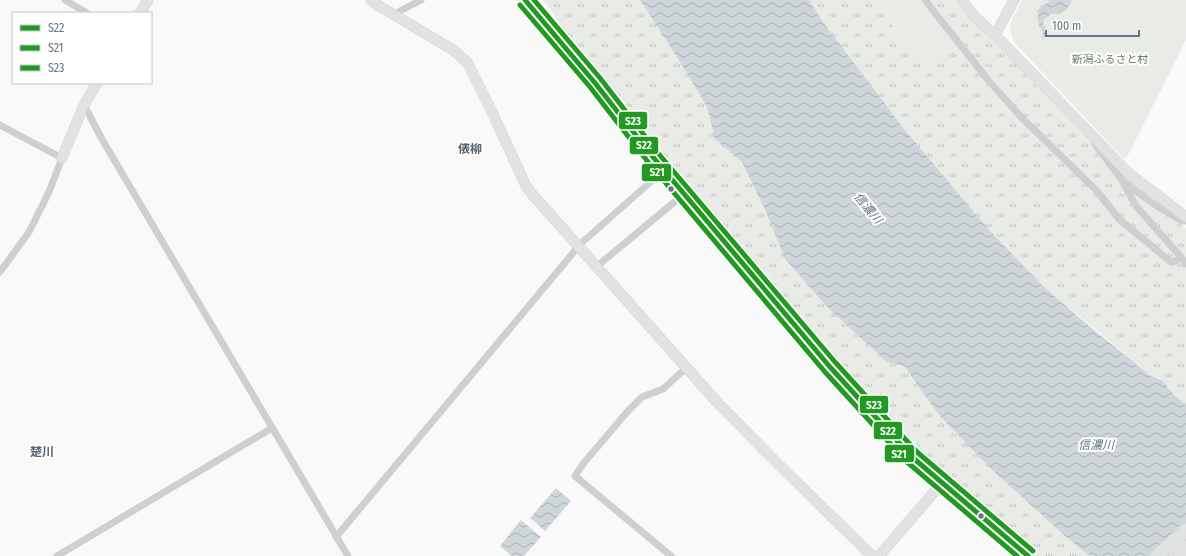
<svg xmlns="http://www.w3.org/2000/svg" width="1186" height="556" viewBox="0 0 1186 556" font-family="'Fira Sans Condensed','Noto Sans JP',sans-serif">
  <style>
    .grass { fill: url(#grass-tufts) }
    .park { fill: #e8ebe6 }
    .water { fill: url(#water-waves) }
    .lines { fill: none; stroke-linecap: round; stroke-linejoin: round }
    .secondary-casing { stroke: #d5d6d7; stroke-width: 11 }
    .primary-casing { stroke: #d5d6d7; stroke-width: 13 }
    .highway-casing { stroke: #d5d6d6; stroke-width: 14 }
    .street { stroke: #cecfd0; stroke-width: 7 }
    .secondary { stroke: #e1e2e2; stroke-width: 10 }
    .primary { stroke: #e1e2e2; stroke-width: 12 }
    .highway { stroke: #e1e2e2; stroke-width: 13 }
    .bus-1-casing { stroke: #fff; stroke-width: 8 }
    .bus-2-casing { stroke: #fff; stroke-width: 8 }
    .bus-3-casing { stroke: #fff; stroke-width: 8 }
    .bus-1 { stroke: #292; stroke-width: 5 }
    .bus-2 { stroke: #292; stroke-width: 5 }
    .bus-3 { stroke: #292; stroke-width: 5 }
    .bus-dot { fill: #657683; stroke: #fff; stroke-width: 1.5 }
    .labels { text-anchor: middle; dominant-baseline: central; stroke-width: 4; stroke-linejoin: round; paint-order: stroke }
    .park-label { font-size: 11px; fill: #687a64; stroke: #fff }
    .neighbourhood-label { font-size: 12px; font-weight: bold; fill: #57646e; stroke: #fff }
    .water-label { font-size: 12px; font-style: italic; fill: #60757c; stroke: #fff }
    .line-badge { stroke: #fff; stroke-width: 1.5 }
    .badge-label { font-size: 11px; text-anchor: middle; font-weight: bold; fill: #fff }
  </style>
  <defs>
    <pattern id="grass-tufts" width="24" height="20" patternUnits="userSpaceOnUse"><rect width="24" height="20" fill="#e8ebe6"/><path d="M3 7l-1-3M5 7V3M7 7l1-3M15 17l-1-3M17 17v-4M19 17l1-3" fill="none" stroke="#c0c3c0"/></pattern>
    <pattern id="water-waves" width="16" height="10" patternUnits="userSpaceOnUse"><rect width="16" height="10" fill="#ced6d9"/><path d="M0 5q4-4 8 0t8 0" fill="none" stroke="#abb2b5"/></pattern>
  </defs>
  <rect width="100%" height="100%" fill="#f9f9f9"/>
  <g class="grass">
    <path d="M543 0H640L677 57 707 107 715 136 742 162 766 212 785 259 829 309 887 362 904 366 939 415 992 470 1065 536 1090 556H1036L914 451 879 415 743 256 600 81Z"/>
    <path d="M809 0H960L1044 94 1121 170 1186 229V405L1173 394 1163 381 1148 373 1043 286 990 231 905 130 826 26Z"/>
  </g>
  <g class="park">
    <path d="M871 0H922L954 41 926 64Z"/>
    <path d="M1022 0H1186V40L1127 157 1124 159 1013 41 1010 29 1011 21Z"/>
  </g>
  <g class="water">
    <path d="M640 0H809L826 26 905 130 990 231 1043 286 1095 331 1150 375 1163 381 1173 394 1186 405V556H1090L1065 536 992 470 939 415 904 366 887 362 829 309 785 259 766 212 742 162 715 139 707 107 677 57Z"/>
    <path d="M1049 0H1072C1067 12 1063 14 1051 14L1044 20 1043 24 1047 33 1042 41 1043 32 1039 26 1037 11 1042 5 1048 3Z"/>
    <path d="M556 488 571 501 545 531 530 518Z"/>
    <path d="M521 520 541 537 524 556H512L500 546Z"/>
  </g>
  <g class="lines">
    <g class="secondary-casing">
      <g id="secondary">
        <path d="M371 0 379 6 396 16 453 50 467 62 493 114 526 186 532 194 717 402 775 461 872 556"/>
        <path d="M962 0 974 16 995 35 1032 73 1128 173 1186 217"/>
        <path d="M140 13 148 0"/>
        <path d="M995 35 1014 0"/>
        <path d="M62 158 84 105 97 83"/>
        <path d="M879 556 942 483"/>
      </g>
    </g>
    <g class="primary-casing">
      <path id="primary" d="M525 0 595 83 653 157 830 367 912 457 1028 556"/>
    </g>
    <g class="highway-casing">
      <g id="highway">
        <path d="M1157 556 1186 530"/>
        <path d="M1176 556 1186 547"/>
      </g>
    </g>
    <g class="street">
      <path d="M65 0 87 13"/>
      <path d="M925 0 988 80 1023 119 1097 191 1119 219 1171 262 1176 261 1180 256 1136 206 1121 179 1095 144"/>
      <path d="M396 16 400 11 421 0"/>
      <path d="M84 105 103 141 348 556"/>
      <path d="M0 125 62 158 49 192 29 232 0 272"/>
      <path d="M1124 182 1152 203 1182 221H1186"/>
      <path d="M1180 256 1186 264"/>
      <path d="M596 267 684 194"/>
      <path d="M336 537 573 253 578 246 655 178 664 169"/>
      <path d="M57 556 272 428"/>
      <path d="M671 556 575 476 583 464 627 412 642 397 663 389 686 368"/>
    </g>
    <use href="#secondary" class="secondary"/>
    <use href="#primary" class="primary"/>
    <use href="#highway" class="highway"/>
    <g class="bus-1-casing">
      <path id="bus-1" d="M525 0 595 83 653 157 830 367 912 457 1028 556"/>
    </g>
    <g class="bus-2-casing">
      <path id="bus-2" d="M520 5 590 87 648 162 825 372 907 462 1017 556"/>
    </g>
    <g class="bus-3-casing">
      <path id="bus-3" d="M534 0 600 78 658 153 835 362 917 452 1033 551"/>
    </g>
    <use href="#bus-1" class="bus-1"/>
    <use href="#bus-2" class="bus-2"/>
    <use href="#bus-3" class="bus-3"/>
  </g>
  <g class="bus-dot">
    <circle cx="671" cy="189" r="3.5"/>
    <circle cx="981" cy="516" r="3.5"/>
  </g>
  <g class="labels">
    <g class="park-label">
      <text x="1110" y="59">新潟ふるさと村</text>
    </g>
    <g class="neighbourhood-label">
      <text x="470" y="149">俵柳</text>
      <text x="42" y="452">楚川</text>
    </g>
    <g class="water-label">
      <text transform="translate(868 208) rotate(50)">信濃川</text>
      <text x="1096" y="445">信濃川</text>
    </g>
  </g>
  <g class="line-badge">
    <rect x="618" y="111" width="30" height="19" rx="4" fill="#292"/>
    <rect x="629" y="136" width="30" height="19" rx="4" fill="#292"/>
    <rect x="641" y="163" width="31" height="19" rx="4" fill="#292"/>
    <rect x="859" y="395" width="30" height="19" rx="4" fill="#292"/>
    <rect x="873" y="421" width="30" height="19" rx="4" fill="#292"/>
    <rect x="884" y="444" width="31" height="19" rx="4" fill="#292"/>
  </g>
  <g class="badge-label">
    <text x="633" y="125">S23</text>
    <text x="644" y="149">S22</text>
    <text x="657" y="176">S21</text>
    <text x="874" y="409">S23</text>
    <text x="888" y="435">S22</text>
    <text x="899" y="458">S21</text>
  </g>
  <rect x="12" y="12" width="140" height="72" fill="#ffffff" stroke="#c1c8cd"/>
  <rect x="20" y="25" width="20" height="6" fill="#229922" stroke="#c1c8cd"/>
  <text x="48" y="32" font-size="12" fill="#657683">S22</text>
  <rect x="20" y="45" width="20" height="6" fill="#229922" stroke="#c1c8cd"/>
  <text x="48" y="52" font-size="12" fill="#657683">S21</text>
  <rect x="20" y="65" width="20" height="6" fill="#229922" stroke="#c1c8cd"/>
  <text x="48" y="72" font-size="12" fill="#657683">S23</text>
  <path d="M1046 30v6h93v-6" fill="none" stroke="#657683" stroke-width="2"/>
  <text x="1052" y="30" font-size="12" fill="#657683" stroke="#ffffff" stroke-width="3" paint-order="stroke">100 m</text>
</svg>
